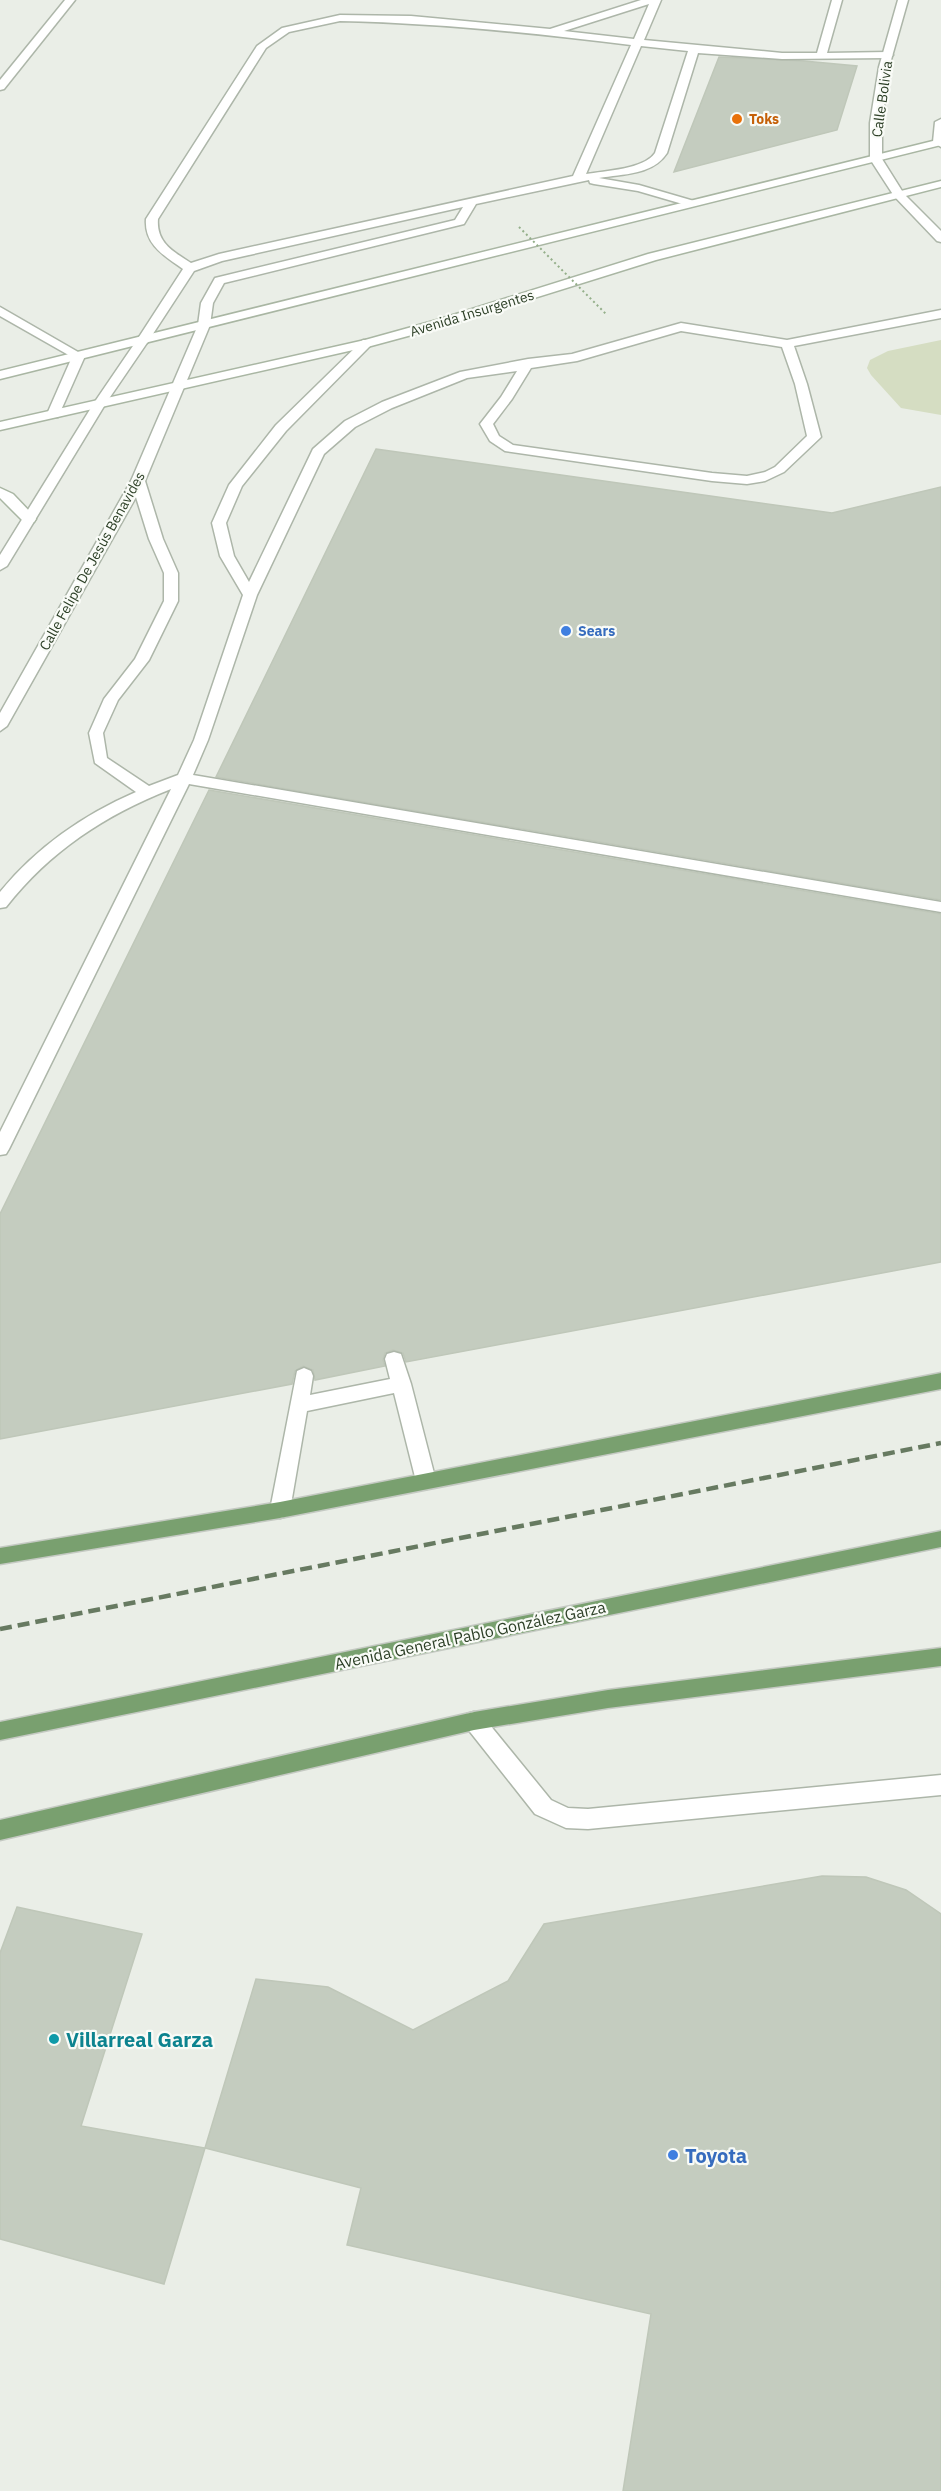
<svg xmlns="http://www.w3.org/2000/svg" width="941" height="2491" viewBox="0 0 941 2491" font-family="'IBM Plex Sans',sans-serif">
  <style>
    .green { fill: #d5ddc2 }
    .building { fill: #c4ccbf; stroke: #bfc7b9; stroke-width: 1.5 }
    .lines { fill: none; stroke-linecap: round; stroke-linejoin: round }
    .service-casing { stroke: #adb6a9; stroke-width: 3 }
    .minor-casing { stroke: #adb6a9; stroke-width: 3 }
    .tertiary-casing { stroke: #adb6a9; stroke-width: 3 }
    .secondary-casing { stroke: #a9b6a3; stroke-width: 3 }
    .primary-casing { stroke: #c4c9c2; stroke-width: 3 }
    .service { fill: #fff; fill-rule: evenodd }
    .minor { fill: #fff; fill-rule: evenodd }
    .tertiary { fill: #fff; fill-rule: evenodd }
    .secondary { fill: #fff; fill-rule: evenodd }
    .primary { fill: #79a06f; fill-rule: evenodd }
    .rail { stroke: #677a61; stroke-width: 4.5; stroke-dasharray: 12 6; stroke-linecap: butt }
    .path-bridge { stroke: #94af8a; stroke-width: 2; stroke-dasharray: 2 3; stroke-linecap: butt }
    .food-dot { fill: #e8710a; stroke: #f9fbf7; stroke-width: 2 }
    .shop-dot { fill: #3f7fe0; stroke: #f9fbf7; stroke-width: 2 }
    .culture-dot { fill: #0f9aa8; stroke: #f9fbf7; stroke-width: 2 }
    .labels { text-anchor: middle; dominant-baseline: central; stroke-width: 4.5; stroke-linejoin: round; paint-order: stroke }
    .far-street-label { font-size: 14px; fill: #2c3f26; stroke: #f9fbf7 }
    .far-food-label { font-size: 14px; font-weight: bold; fill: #c56008; stroke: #f9fbf7; text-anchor: start }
    .far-shop-label { font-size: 14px; font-weight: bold; fill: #366cbe; stroke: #f9fbf7; text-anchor: start }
    .street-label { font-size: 16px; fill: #2c3f26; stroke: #f9fbf7 }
    .near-culture-label { font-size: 20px; font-weight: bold; fill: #0d838f; stroke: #f9fbf7; text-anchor: start }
    .near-shop-label { font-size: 20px; font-weight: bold; fill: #366cbe; stroke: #f9fbf7; text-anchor: start }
  </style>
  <rect width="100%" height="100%" fill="#eaeee7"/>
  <path class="green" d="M941 340V415L901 408 871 375 867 368 870 360 888 351Z"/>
  <g class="building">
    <path d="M719 57 804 61 857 66 837 130 674 172Z"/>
    <path d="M376 449 832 513 941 487V900L216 777Z"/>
    <path d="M209 790 941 914V1262L406 1362 403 1353 393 1350 385 1353 383 1360 385 1366 315 1380 313 1370 303 1366 295 1371 292 1384 0 1439V1214Z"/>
    <path d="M822 1876 866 1877 906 1890 941 1914V2491H623L651 2314 347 2245 361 2188 205 2148 256 1979 328 1987 413 2030 508 1981 544 1924Z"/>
    <path d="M17 1907 142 1934 81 2126 205 2148 164 2284 0 2239V1953Z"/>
  </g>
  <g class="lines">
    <g class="service-casing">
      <g id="service">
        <path d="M641 0H661L644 40 782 53H817L832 0H842L827 53 888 52 893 55 888 58 782 59 698 53 667 153C653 175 623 174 599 178L639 185 694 201V205H686L638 191 594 184 590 183 589 180 476 204 464 224 224 283 213 303 210 325 204 329 200 328 198 325 201 303 215 278 455 220 463 207 222 261 194 271 147 343 143 344 137 340 183 269C165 256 144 245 146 219L257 46 282 28 340 15 411 16 550 29ZM649 4 634 39 564 31ZM340 21C438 23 534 33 631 45L573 176 219 254 191 263C174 252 156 243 158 219L266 48 289 32ZM641 46 688 51 655 153C645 169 604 171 586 174Z"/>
        <path d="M898 191 902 192 941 231V242L937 241 894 196 892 194Z"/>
        <path d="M0 307 85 356 58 417H48L47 414 72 357 0 316Z"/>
        <path d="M941 310V318L794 346 807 384 821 437 784 472 765 481 747 484 712 481 505 451 490 441 480 424 501 397 517 371 467 378 392 408 355 427 324 454 257 595 208 740 193 775 941 902V912L189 784 9 1149 6 1154 0 1155V1132L171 789C105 815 50 851 6 907L0 908V892C37 847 83 815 136 792L95 763 89 733 104 699 135 659 164 601V573L149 539 131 481 133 478 138 477 145 481 163 539 178 573V601L149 660 118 700 103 733 107 758 149 786 178 775 194 740 243 595 220 556 212 523 229 485 276 425 363 340H371L373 343 286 431 242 486 226 523 234 556 249 582 313 449 345 421 382 402 460 372 528 359 572 354 681 323 787 340ZM681 331 782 347 795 384 807 436 775 467 765 472 747 476 712 473 513 445 499 436 493 424 512 399 531 368 577 361Z"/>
        <path d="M394 1352 401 1354 411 1384 436 1481 433 1487 426 1489 419 1487 416 1481 394 1393 307 1411 290 1510 287 1516 280 1518 273 1516 270 1510 297 1371 304 1368 311 1371 313 1376 310 1395 390 1379 385 1359 387 1354Z"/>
        <path d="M474 1712 481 1714 551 1800 568 1808 588 1809 941 1775V1795L588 1829 566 1828 535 1814 467 1728 464 1721 467 1714Z"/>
      </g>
    </g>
    <g class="minor-casing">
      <g id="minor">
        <path d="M65 0H75L4 89 0 90V80Z"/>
        <path d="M898 0H908L889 67 882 123V159L904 194 898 197 894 196 870 159V123L879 67Z"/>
        <path d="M941 119V147L933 142 935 122Z"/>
      </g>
    </g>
    <g class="tertiary-casing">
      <g id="tertiary">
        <path d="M204 321 210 325 145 481 7 726 0 731V713L131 481 198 325Z"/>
        <path d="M143 336 149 340 106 403 7 566 0 570V555L94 403 139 337Z"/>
      </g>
    </g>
    <g class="secondary-casing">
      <g id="secondary">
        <path d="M941 139V145L0 379V371Z"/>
        <path d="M941 181V187L656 260 445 326 371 346 0 430V422L365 340 437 320 648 254Z"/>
        <path d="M0 488 13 494 34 516 36 519 34 522H24L0 498Z"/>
      </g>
    </g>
    <g class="primary-casing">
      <g id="primary">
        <path d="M941 1373V1389L280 1518 0 1564V1548L280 1502Z"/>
        <path d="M941 1531V1547L0 1740V1722Z"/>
        <path d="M941 1648V1666L608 1708 474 1730 0 1840V1820L474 1712 608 1690Z"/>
      </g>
    </g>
    <use href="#service" class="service"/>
    <use href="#minor" class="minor"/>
    <use href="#tertiary" class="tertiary"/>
    <use href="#secondary" class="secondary"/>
    <use href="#primary" class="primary"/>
    <path class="rail" d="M0 1629 941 1443"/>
    <path class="path-bridge" d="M519 227 606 314"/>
  </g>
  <circle class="food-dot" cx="737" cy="119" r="6"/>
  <g class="shop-dot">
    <circle cx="566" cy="631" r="6"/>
    <circle cx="673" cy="2155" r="6"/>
  </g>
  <circle class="culture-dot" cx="54" cy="2039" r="6"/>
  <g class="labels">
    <g class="far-street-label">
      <text transform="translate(882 99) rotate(-82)">Calle Bolivia</text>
      <text transform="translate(472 313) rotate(-17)">Avenida Insurgentes</text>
      <text transform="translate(92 561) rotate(-61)">Calle Felipe De Jesús Benavides</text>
    </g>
    <g class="far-food-label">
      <text x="749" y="119">Toks</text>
    </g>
    <g class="far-shop-label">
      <text x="578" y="631">Sears</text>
    </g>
    <g class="street-label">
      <text transform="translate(470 1635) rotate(-12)">Avenida General Pablo González Garza</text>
    </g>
    <g class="near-culture-label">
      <text x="66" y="2039">Villarreal Garza</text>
    </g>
    <g class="near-shop-label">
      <text x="685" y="2155">Toyota</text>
    </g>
  </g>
</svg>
